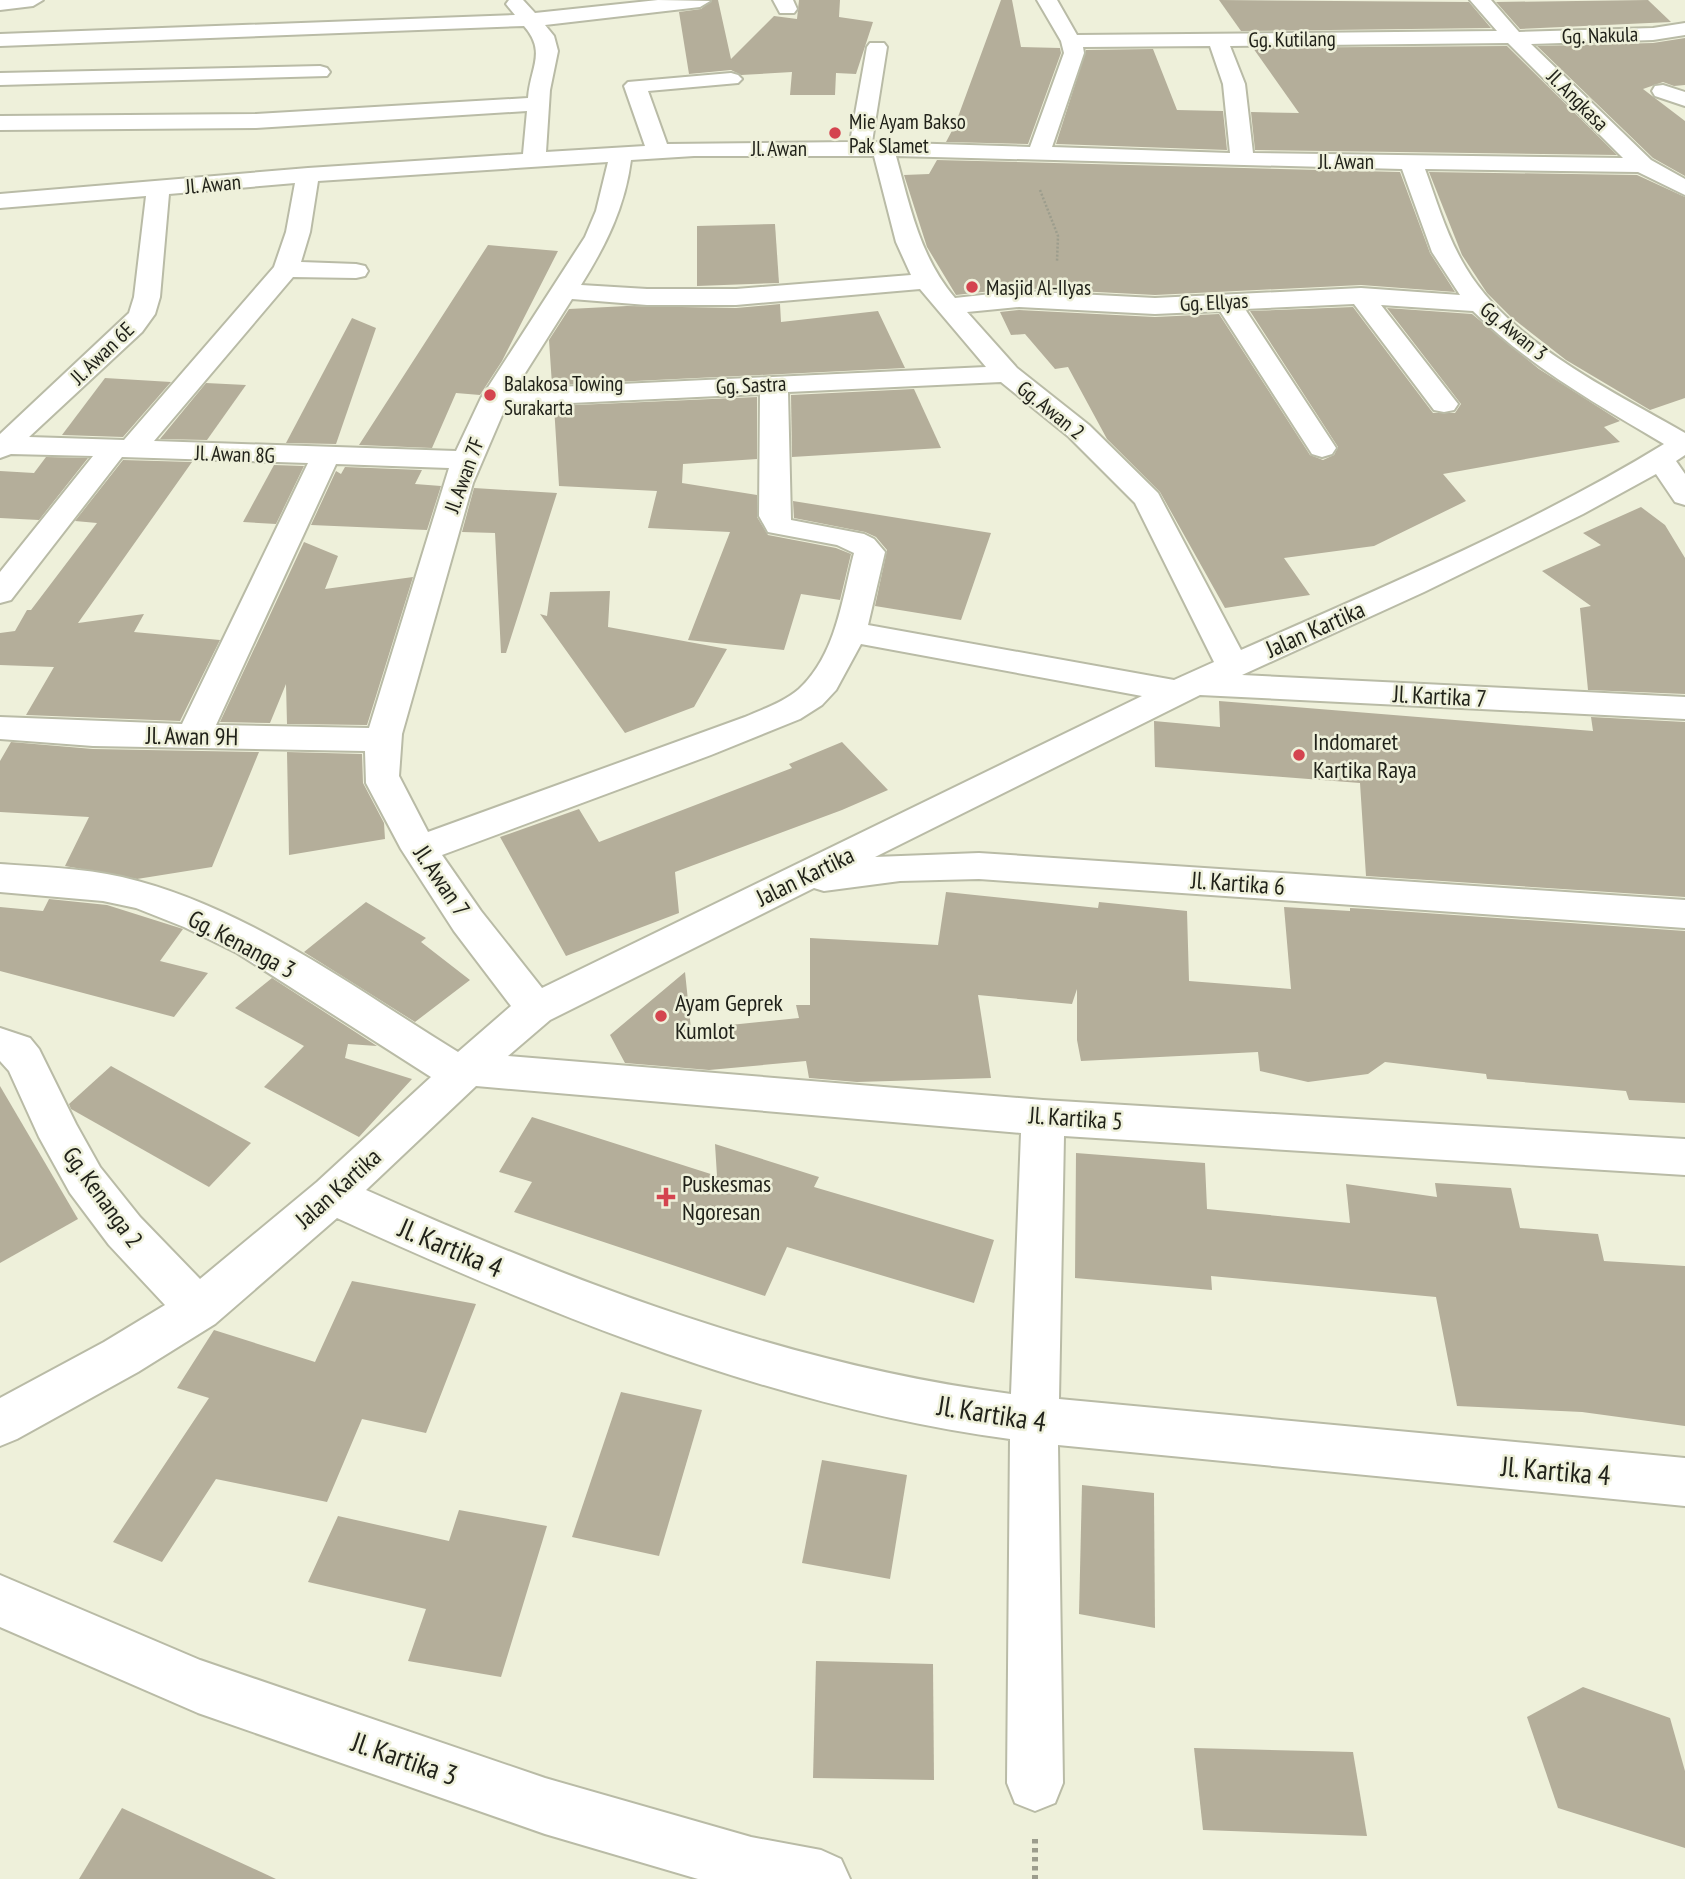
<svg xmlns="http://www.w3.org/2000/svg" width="1685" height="1879" viewBox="0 0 1685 1879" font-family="'PT Sans Narrow',sans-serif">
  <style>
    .building { fill: #b4ae9a }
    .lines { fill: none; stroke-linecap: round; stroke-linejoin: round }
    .minor-casing { stroke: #b9bba6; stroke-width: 4 }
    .path-far1 { stroke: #9c9d8d; stroke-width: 2.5; stroke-dasharray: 2 2; stroke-linecap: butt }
    .path { stroke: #9c9d8d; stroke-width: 6; stroke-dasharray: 4.5 4.5; stroke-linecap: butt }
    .minor { fill: #fff; fill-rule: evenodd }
    .poi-dot { fill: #d4444f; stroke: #eef0da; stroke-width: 2.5 }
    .labels { text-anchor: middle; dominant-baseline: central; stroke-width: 5; stroke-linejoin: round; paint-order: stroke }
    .far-street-label { font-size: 21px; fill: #21221a; stroke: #eef0da }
    .far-poi-label { font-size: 21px; fill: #21221a; stroke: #eef0da; text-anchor: start }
    .street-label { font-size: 24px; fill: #21221a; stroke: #eef0da }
    .poi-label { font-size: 24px; fill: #21221a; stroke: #eef0da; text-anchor: start }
    .near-street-label { font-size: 28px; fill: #21221a; stroke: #eef0da }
  </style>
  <rect width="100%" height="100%" fill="#eef0da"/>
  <g class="building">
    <path d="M712 0H718L731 59 774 16 797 19 799 0H840L839 17 873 22 856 74 836 73 835 95H790L792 72 741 75 731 70 689 74 679 12 701 9Z"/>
    <path d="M1001 0H1012L1021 47 1060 48 1061 53 1028 144 946 142 955 125Z"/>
    <path d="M1219 0 1469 2 1491 28 1241 31Z"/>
    <path d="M1648 0 1671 22 1520 29 1496 2Z"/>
    <path d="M1685 38V85L1674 86 1663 82 1643 89 1685 121V176L1653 158 1537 46 1653 43Z"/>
    <path d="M1507 46 1617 155 1255 150 1251 112 1299 113 1253 48Z"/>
    <path d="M1153 49 1177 110 1223 111 1227 150 1056 144 1086 50Z"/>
    <path d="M937 160 1400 172 1430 253 1455 292 1361 285 1155 295 1019 288 956 295 927 247 904 175 929 174Z"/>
    <path d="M1429 172 1637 175 1685 197V398L1650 410 1566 360 1511 317 1487 293 1462 255Z"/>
    <path d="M775 224 779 283 697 286V226Z"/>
    <path d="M488 245 558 251 502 361 480 395 456 393 432 448 359 445Z"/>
    <path d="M780 304 781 322 878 311 905 368 552 385 549 340 569 309 627 306 736 308Z"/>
    <path d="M1353 307 1433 413H1455L1461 404 1387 308 1472 314 1539 369 1620 421 1604 427 1620 442 1443 474 1466 501 1374 546 1284 558 1310 595 1225 608 1160 492 1107 439 1068 367 1055 369 1025 334 1011 335 1000 312 1019 310 1155 317 1219 314 1310 455 1323 460 1334 455 1338 447 1250 311Z"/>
    <path d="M352 318 376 328 336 444 286 443Z"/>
    <path d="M105 378 171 382 123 437 62 435Z"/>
    <path d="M206 383 246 385 207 440 160 439Z"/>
    <path d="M914 389 941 448 792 457 791 395Z"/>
    <path d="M757 397V459L683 464 682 483 757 495V517L768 535 836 548 851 554 840 600 801 594 784 650 688 640 730 532 648 528 657 491 559 486 554 406Z"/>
    <path d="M46 457 88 458 39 520 0 518V471L34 473Z"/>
    <path d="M123 460 192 462 78 623 144 614 134 632 220 640 180 721 26 715 54 667 0 665V633L15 631 27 610H31L97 523 75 521Z"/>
    <path d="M274 465 304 466 276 524 243 522Z"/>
    <path d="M345 467 422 470 415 484 441 486 427 530 311 525 336 471 341 474Z"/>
    <path d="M474 488 557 493 506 653H501L495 533 462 532Z"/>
    <path d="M793 501 991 533 961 620 875 606 887 550 876 537 865 532 794 518Z"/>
    <path d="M1641 507 1665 525 1685 558V694L1588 690 1580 608 1591 606 1542 571 1601 545 1583 533Z"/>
    <path d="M304 542 338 556 325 589 413 577 367 725 287 724 286 684 270 723 220 722Z"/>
    <path d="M610 591 608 627 727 649 694 707 625 733 540 614 547 616 550 592Z"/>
    <path d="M1219 701 1593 731 1591 717 1685 722V897L1366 876 1360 783 1155 767 1154 721 1220 727Z"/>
    <path d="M11 742 93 749 259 752 212 867 137 879 65 866 89 817 0 812V761Z"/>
    <path d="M842 742 888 790 842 810 675 872 679 913 566 956 500 837 579 809 599 842 792 768 789 764Z"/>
    <path d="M287 752 362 754 363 783 384 823 385 839 289 855Z"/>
    <path d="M946 892 1098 908 1099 902 1187 911 1189 981 1291 989 1284 907 1350 911V908L1368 909 1685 931V1103L1629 1100 1626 1091 1487 1079 1486 1074 1385 1062 1368 1074 1308 1082 1260 1071 1258 1052 1081 1061 1077 1040V989L1072 1004 978 995 991 1078 857 1082 809 1078 806 1061 709 1070 625 1063 610 1035 685 972 691 1029 799 1018 796 1005H810V938L938 945Z"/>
    <path d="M49 899 107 905 183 929 160 961 208 973 174 1017 0 971V907L43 911Z"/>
    <path d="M366 902 426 938 421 942 470 980 415 1022 304 952Z"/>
    <path d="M272 978 377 1046 348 1044 345 1058 412 1079 359 1137 264 1087 304 1046 235 1008Z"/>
    <path d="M111 1066 251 1143 209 1187 71 1109 69 1104Z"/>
    <path d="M0 1086 78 1219 0 1263Z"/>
    <path d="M532 1117 717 1176 715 1144 819 1177 814 1187 994 1240 974 1303 787 1247 765 1296 514 1212 532 1182 499 1172Z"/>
    <path d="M1076 1153 1205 1163 1207 1209 1350 1223 1346 1184 1437 1197 1435 1183 1511 1188 1520 1228 1598 1234 1604 1261 1685 1266V1426L1582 1412 1457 1406 1436 1297 1211 1276 1212 1290 1075 1278Z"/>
    <path d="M352 1281 476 1304 426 1433 362 1419 327 1502 216 1479 162 1562 113 1542 209 1398 177 1388 214 1330 315 1362Z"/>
    <path d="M621 1392 702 1410 659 1556 572 1537Z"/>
    <path d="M822 1460 907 1475 890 1579 802 1563Z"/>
    <path d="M1082 1485 1154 1493 1155 1628 1079 1614Z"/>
    <path d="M459 1510 547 1526 501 1677 408 1661 426 1609 308 1582 338 1516 449 1541Z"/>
    <path d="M816 1661 933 1664 934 1780 813 1778Z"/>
    <path d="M1583 1687 1670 1718 1685 1771V1848L1558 1808 1527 1717Z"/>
    <path d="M1194 1748 1353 1752 1367 1836 1203 1830Z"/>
    <path d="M122 1808 276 1879H79Z"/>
  </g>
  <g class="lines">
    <g class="minor-casing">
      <g id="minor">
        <path d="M0 0H43L33 6 0 10Z"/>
        <path d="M509 0H523L535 13 658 0 710 1 700 7 545 25 554 36 558 51 550 90 546 152 645 146 624 86 628 82 731 73 738 75 742 79 738 83 648 91 667 144 850 142 867 47 870 43H884L887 47 872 142 1030 147 1064 53 1061 41 1037 0H1057L1077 35 1497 31 1470 0H1491L1519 32 1653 28 1685 23V35L1653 40 1531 44 1651 160 1685 179V195L1638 172 1425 169C1437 202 1447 237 1466 268 1511 343 1611 390 1685 433V455L1676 461 1685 474V505L1675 502 1656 474 1583 514 1424 592 1242 675 1685 697V719L1200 695 875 857 979 853 1685 900V928L979 879 900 881 824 891 814 888 550 1020 508 1056 1043 1100 1685 1139V1175L1064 1136 1059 1399 1685 1458V1506L1058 1445 1063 1783 1055 1803 1035 1811 1015 1803 1007 1783 1010 1439C776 1408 550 1315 337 1218L215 1324 138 1372 17 1439 0 1446V1398L104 1342 165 1305 109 1245 70 1193 39 1137 9 1071 0 1061V1028L30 1038 39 1049 76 1124 100 1167 140 1217 200 1279 317 1182 431 1077 237 953 184 927 136 908 103 901 0 892V864C41 867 82 868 122 877 246 906 352 987 458 1052L511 1006 454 931 401 849 366 783 365 751 93 746 0 739V717L182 724 308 463 122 457 11 600 0 603V572L93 456 11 454 0 458V434L129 313 134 297 146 196 0 208V194L308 168 523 154 527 111 256 128 0 130V116L256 114 528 98C530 68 547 52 524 26L0 46V34L515 15 506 4ZM1508 43 1623 158 1253 153 1245 84 1230 46ZM1210 46 1223 84 1230 153 1052 147 1084 53 1083 47ZM694 156H874L896 242 911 275 736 289H647L581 285C606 245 625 207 631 160ZM896 156 1402 169 1432 252 1460 295 1361 288 1155 298 1019 291 955 298C920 257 910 207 896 156ZM608 162 596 211 585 237 481 398 456 451 154 441 293 277 356 278 365 276 368 271 365 266 356 264 301 262 310 232 318 181ZM295 183 286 232 274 267 124 440 29 437 142 332 155 314 160 297 169 194ZM920 289 986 367 515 389 572 299 647 305H736ZM1354 304 1434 410 1444 412 1454 410 1458 404 1381 305 1473 311C1529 366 1596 404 1664 444 1530 526 1384 586 1241 650L1158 493 1089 425 1017 368 967 312 1019 307 1155 314 1220 311 1312 454 1322 457 1332 454 1336 448 1245 309ZM1001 382 1069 437 1135 503 1214 662 1174 680 868 625 885 552 874 539 864 534 791 520 788 392ZM760 394 759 516 768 532 837 545 854 553C842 599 836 655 799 689 784 702 763 709 745 717L428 832 399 776 402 734 473 483 506 406ZM336 464 449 468 369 728 216 725ZM861 644 1142 696 542 988 481 911 442 855 711 755 800 719 822 705 836 690ZM476 1086 1021 1133 1011 1394C787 1365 572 1282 366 1190Z"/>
        <path d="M773 0H793L797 9 794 13H780Z"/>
        <path d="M320 66 327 68 330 72 327 76 0 85V73Z"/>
        <path d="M1663 85 1685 92V106L1655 96 1652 91 1655 86Z"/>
        <path d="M0 1575 200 1660 545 1778 751 1837 821 1850 841 1859 850 1879H698L545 1834 198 1713 0 1627Z"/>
      </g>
    </g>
    <path class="path-far1" d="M1040 190 1058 236 1057 261"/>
    <path class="path" d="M1035 1839V1879"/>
    <use href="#minor" class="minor"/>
  </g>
  <g class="poi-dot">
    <circle cx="835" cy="133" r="7"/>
    <circle cx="972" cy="287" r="7"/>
    <circle cx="490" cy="395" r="7"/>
    <circle cx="1299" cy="755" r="7"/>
    <circle cx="661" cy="1016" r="7"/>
    <path d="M662.5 1186.5h7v7h7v7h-7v7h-7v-7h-7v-7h7z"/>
  </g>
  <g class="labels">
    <g class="far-street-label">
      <text transform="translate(1600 35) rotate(-2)">Gg. Nakula</text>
      <text transform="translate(1292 39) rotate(-1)">Gg. Kutilang</text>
      <text transform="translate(1578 100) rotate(45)">Jl. Angkasa</text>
      <text x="779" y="148">Jl. Awan</text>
      <text x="1346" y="161">Jl. Awan</text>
      <text transform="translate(213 184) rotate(-5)">Jl. Awan</text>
      <text transform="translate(1214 302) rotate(-3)">Gg. Ellyas</text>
      <text transform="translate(1514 331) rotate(39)">Gg. Awan 3</text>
      <text transform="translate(102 353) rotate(-44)">Jl. Awan 6E</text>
      <text transform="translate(751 385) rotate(-3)">Gg. Sastra</text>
      <text transform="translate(1051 410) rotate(39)">Gg. Awan 2</text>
      <text transform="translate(235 454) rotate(2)">Jl. Awan 8G</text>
      <text transform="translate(464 475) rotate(-70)">Jl. Awan 7F</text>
    </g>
    <g class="far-poi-label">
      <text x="849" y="121">Mie Ayam Bakso<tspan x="849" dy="24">Pak Slamet</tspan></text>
      <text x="986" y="287">Masjid Al-Ilyas</text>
      <text x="504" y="383">Balakosa Towing<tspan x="504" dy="24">Surakarta</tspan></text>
    </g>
    <g class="street-label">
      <text transform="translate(1315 629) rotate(-24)">Jalan Kartika</text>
      <text transform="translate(1440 696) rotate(3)">Jl. Kartika 7</text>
      <text transform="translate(192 736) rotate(1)">Jl. Awan 9H</text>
      <text transform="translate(805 876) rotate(-26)">Jalan Kartika</text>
      <text transform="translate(442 881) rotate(56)">Jl. Awan 7</text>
      <text transform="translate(1238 883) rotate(4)">Jl. Kartika 6</text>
      <text transform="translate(242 944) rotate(28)">Gg. Kenanga 3</text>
      <text transform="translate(1076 1118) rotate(4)">Jl. Kartika 5</text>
      <text transform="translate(338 1188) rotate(-42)">Jalan Kartika</text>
      <text transform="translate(103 1197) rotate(54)">Gg. Kenanga 2</text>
    </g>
    <g class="poi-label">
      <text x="1313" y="741">Indomaret<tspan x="1313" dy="28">Kartika Raya</tspan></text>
      <text x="675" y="1002">Ayam Geprek<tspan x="675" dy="28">Kumlot</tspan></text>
      <text x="682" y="1183">Puskesmas<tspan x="682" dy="28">Ngoresan</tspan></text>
    </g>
    <g class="near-street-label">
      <text transform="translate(451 1247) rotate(23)">Jl. Kartika 4</text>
      <text transform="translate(992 1413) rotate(9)">Jl. Kartika 4</text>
      <text transform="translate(1556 1470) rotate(5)">Jl. Kartika 4</text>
      <text transform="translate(405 1758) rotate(19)">Jl. Kartika 3</text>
    </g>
  </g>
</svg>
